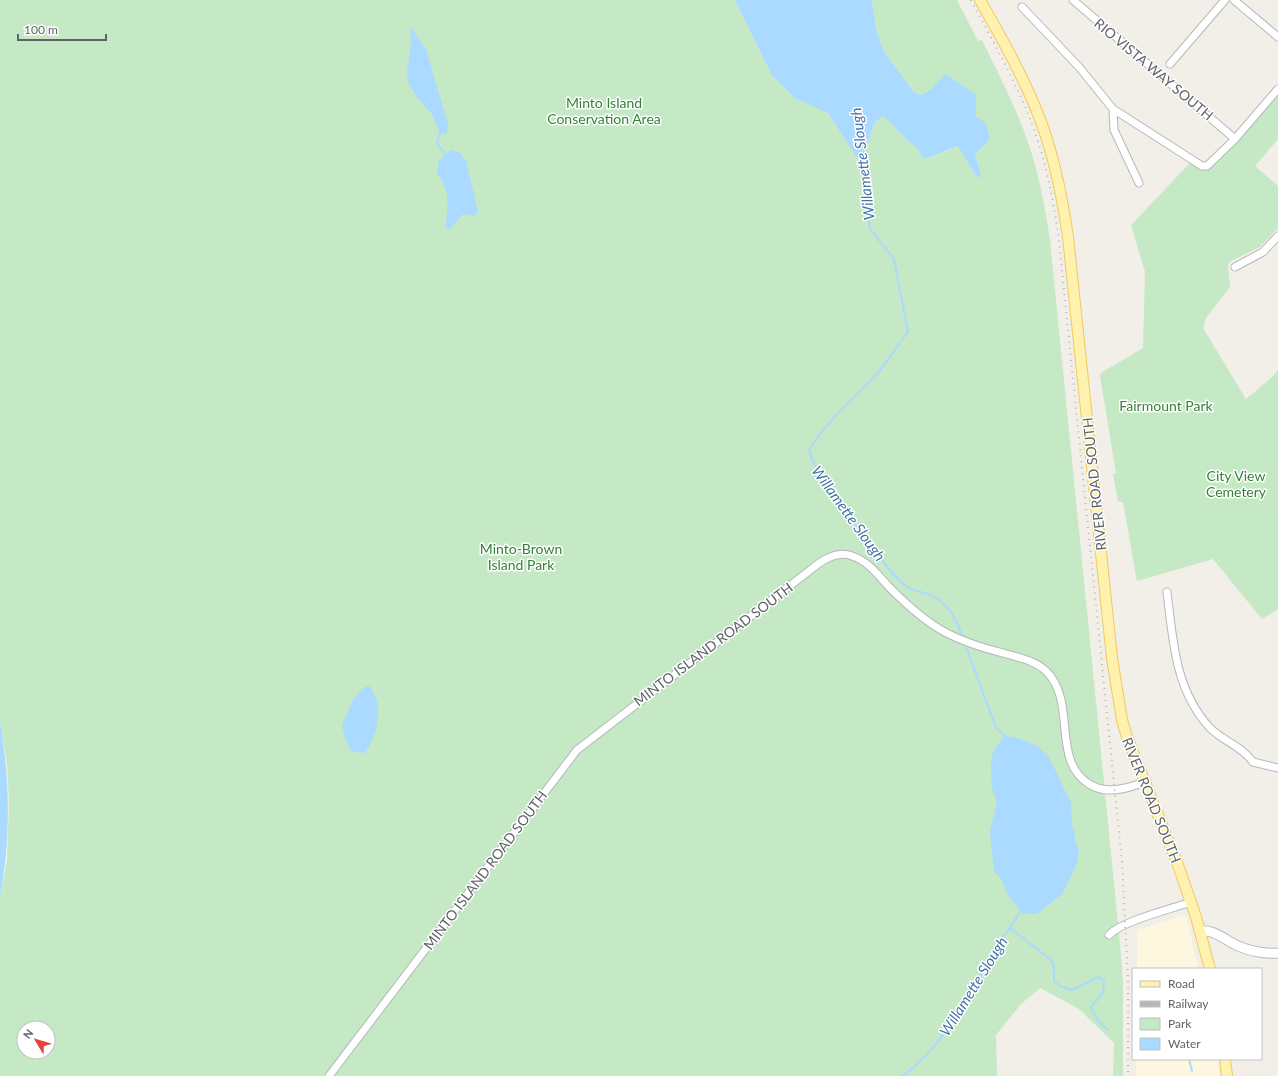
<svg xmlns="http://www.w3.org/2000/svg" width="1278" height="1076" viewBox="0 0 1278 1076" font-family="Lato,sans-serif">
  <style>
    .commercial { fill: #fef7e0 }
    .green { fill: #c5e8c5; fill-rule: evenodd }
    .water { fill: #aadaff }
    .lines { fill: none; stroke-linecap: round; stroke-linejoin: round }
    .stream { stroke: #aadaff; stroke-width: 2 }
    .street-casing { stroke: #b5b8bc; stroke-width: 9 }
    .secondary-casing { stroke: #b6babf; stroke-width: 11 }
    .primary-casing { stroke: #f2c960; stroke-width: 12 }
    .street { stroke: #fff; stroke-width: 7 }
    .secondary { stroke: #fff; stroke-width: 9 }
    .primary { stroke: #fff2af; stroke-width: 10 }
    .rail { stroke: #b6b7b8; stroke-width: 2; stroke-dasharray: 1 5; stroke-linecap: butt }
    .labels { text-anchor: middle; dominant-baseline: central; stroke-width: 3; stroke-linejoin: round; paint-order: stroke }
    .street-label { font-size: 14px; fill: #5f6368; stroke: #fff }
    .park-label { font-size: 14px; fill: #348238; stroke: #fff }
    .water-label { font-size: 15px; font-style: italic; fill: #4174aa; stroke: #fff }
  </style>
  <rect width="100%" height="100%" fill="#f1efe8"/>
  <g class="commercial">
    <path d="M1186 915 1198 969H1137V930Z"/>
    <path d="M1136 1059H1217L1220 1076H1136Z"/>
  </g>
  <g class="green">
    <path d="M0 0H735L772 76 796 99 828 112 858 158H863L874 123 883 116 891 121 901 135 918 146 929 158 957 146 966 156 972 171 981 175 975 154 976 117 945 75C937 83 931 92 920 95L914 92 884 52 876 29 872 0H957L978 41 982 40C998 73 1016 107 1028 142 1039 174 1045 207 1050 240L1119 933 1123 980V1076H1113L1114 1043 1079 1009 1040 988 1021 1004 996 1035 997 1076H0V897L7 860 9 804 7 763 0 721ZM24 1028H48V1052H24Z"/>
    <path d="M1278 96V139L1255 166 1278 186V228L1260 247 1229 262 1228 267 1230 287 1206 318 1203 328 1246 399 1271 378 1278 370V609L1262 619 1213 559 1137 581 1123 502H1118L1113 474 1116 473 1100 376 1101 373 1143 348 1145 272 1131 225 1190 163 1206 171 1230 146 1237 142Z"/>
  </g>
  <g class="water">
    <path d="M735 0H872L876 29 884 52 914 92 920 95C931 92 937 83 945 74L976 95V117L986 123 990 139 975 154 981 175 978 178C969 168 967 157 957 146L928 158 922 157C916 143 910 144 901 134 894 127 891 121 883 116L874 123 863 159H858L828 113 796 99 772 76Z"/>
    <path d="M410 26 426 49 448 124 447 134 440 133 431 113 419 100 409 85 407 72 411 44Z"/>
    <path d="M451 150 459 152 466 161 478 211 475 216 463 214 450 229 445 227C449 207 450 190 437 173L439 160Z"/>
    <path d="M368 685C371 688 374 692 375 696 383 712 375 739 365 753L351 751 344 735 342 725 354 698Z"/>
    <path d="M0 721C10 783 11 835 0 897Z"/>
    <path d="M1004 736 1015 737 1036 745 1049 757 1071 803 1072 825 1074 831 1075 840 1079 850 1077 863 1063 893 1037 914H1023L1008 895 1000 877 994 872 990 831 997 802 992 789 991 763 993 752Z"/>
  </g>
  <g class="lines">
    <g class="stream">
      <path d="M440 133 437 142 445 155"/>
      <path d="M861 158 870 229 894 259 908 332C896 347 886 365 872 379 850 401 826 423 809 450 817 481 852 520 872 546 881 557 888 571 899 580 912 592 913 589 928 594 948 601 956 619 963 638"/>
      <path d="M965 644 996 728 1006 737"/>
      <path d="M1021 910 1010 928 1051 960 1054 966V981L1060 986 1072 990 1099 977 1104 981 1103 993 1091 1007 1098 1021 1108 1030"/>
      <path d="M1189 1059 1192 1071"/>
      <path d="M902 1076C944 1049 978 979 1003 936L1010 928"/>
    </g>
    <g class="street-casing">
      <g id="street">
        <path d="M1073 0 1235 139"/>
        <path d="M1234 0 1278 37"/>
        <path d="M1022 7 1079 67 1113 109 1202 166H1207L1235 139 1278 89"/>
        <path d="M1170 64 1225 0"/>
        <path d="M1113 109 1114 130 1139 183"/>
        <path d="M1235 267 1263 252 1278 236"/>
        <path d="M1167 592C1173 641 1175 690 1210 728 1223 741 1243 747 1253 762L1278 768"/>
        <path d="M1109 935C1122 921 1171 909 1191 902"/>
        <path d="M329 1076 577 750 809 571C821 561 836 550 852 556 868 561 878 575 889 587 905 603 923 620 943 631 961 641 983 648 1003 653 1019 658 1035 660 1047 672 1077 703 1051 760 1089 784 1106 795 1127 789 1144 782"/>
      </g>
    </g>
    <g class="secondary-casing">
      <path id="secondary" d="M1200 931C1214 929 1225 940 1238 946 1250 951 1265 954 1278 953"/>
    </g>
    <g class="primary-casing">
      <g id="primary">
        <path d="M980 0C1001 37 1022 74 1038 114 1054 154 1062 195 1068 237L1112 658 1122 720 1127 737 1178 865 1196 917 1210 969"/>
        <path d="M1225 1059 1227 1076"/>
      </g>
    </g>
    <use href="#street" class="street"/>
    <use href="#secondary" class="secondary"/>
    <use href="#primary" class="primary"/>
    <path class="rail" d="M971 0C990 36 1010 71 1026 109 1044 151 1053 196 1059 241L1122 862 1128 979V1076"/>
  </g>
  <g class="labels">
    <g class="street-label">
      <text transform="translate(1154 69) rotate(40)">RIO VISTA WAY SOUTH</text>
      <text transform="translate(1094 484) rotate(-96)">RIVER ROAD SOUTH</text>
      <text transform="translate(713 644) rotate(-37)">MINTO ISLAND ROAD SOUTH</text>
      <text transform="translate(1152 800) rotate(68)">RIVER ROAD SOUTH</text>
      <text transform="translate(485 870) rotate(-53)">MINTO ISLAND ROAD SOUTH</text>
    </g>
    <g class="park-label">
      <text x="604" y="102">Minto Island<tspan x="604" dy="16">Conservation Area</tspan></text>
      <text x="1166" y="405">Fairmount Park</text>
      <text x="1236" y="475">City View<tspan x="1236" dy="16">Cemetery</tspan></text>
      <text x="521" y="548">Minto-Brown<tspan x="521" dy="16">Island Park</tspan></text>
    </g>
    <g class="water-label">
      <text transform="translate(862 164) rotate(-97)">Willamette Slough</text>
      <text transform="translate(849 513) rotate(54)">Willamette Slough</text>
      <text transform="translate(973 986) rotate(-58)">Willamette Slough</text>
    </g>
  </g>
  <rect x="1132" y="968" width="130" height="92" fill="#ffffff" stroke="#bfc1c3"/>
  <rect x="1140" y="981" width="20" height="6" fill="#fff2af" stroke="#bfc1c3"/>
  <text x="1168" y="988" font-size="12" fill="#5f6368">Road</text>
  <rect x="1140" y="1001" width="20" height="6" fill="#b6b7b8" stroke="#bfc1c3"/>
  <text x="1168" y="1008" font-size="12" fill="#5f6368">Railway</text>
  <rect x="1140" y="1018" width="20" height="12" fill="#c5e8c5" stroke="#bfc1c3"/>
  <text x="1168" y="1028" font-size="12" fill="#5f6368">Park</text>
  <rect x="1140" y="1038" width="20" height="12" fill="#aadaff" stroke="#bfc1c3"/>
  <text x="1168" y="1048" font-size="12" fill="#5f6368">Water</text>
  <g transform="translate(36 1040) rotate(308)"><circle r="19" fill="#ffffff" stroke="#bfc1c3"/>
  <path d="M0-3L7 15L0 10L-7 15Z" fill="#ea4335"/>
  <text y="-6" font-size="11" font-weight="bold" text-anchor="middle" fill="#5f6368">N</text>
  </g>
  <path d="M18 34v6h88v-6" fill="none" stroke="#5f6368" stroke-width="2"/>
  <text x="24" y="34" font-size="12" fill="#5f6368" stroke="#ffffff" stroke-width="3" paint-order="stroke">100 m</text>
</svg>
